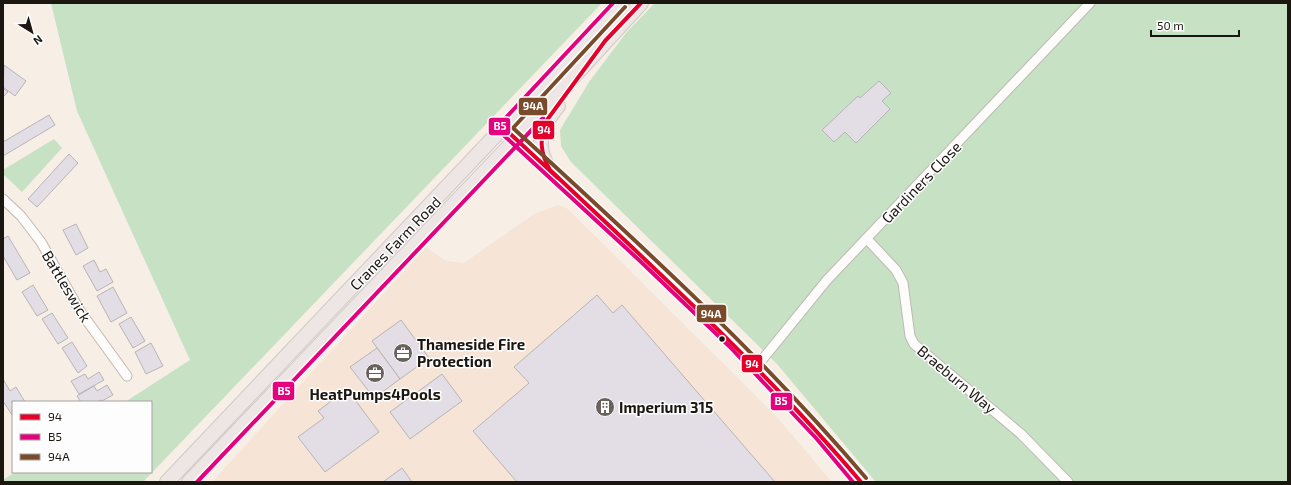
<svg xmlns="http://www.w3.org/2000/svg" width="1291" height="485" viewBox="0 0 1291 485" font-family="'Exo 2',sans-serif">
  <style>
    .built { fill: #f6e4d6 }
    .green { fill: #c6e1c3 }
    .building { fill: #e3dee5; stroke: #b9b4b4 }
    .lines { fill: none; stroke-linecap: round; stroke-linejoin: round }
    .street-casing { stroke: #c0b9b3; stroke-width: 11 }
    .secondary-casing { stroke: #c0b9b3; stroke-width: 15 }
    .primary-casing { stroke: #cecac7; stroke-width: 16 }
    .street { stroke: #fefcfb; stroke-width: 9 }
    .secondary { stroke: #f5f1f0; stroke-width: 13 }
    .primary { stroke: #eee5e5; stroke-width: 14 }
    .bus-1-casing { stroke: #fdfdfd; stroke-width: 7 }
    .bus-2-casing { stroke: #fdfdfd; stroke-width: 7 }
    .bus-3-casing { stroke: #fdfdfd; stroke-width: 7 }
    .bus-1 { stroke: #e4002b; stroke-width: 4 }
    .bus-2 { stroke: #e5007d; stroke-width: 4 }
    .bus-3 { stroke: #7a4b2a; stroke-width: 4 }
    .bus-dot { fill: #1c1611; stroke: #fdfdfd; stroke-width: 1.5 }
    .labels { text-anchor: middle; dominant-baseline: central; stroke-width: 3; stroke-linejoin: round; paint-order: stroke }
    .street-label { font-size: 15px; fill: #1c1611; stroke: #fdfdfd }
    .poi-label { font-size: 15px; font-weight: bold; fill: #1c1611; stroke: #fdfdfd; text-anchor: start }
    .line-badge { stroke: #fdfdfd; stroke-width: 1.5 }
    .badge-label { font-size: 11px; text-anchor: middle; font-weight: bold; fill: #fff }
  </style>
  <rect width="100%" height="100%" fill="#f7eee6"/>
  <path class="built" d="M558 205 568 209 775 415 832 482H212L426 247 446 261 464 263 534 214Z"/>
  <g class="green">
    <path d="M51 3H602L143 482H3V480L15 472H151V402H125L190 360 77 111Z"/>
    <path d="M655 3H1288V482H876L777 364 571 162 561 146 560 130 589 82 626 33Z"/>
    <path d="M54 139 62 148 22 192 3 174V170Z"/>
  </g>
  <g class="building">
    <path d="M4 65 26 81 15 96 3 87Z"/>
    <path d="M879 81 891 93 882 101 890 109 856 143 845 132 834 142 822 130 858 96 860 98Z"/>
    <path d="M3 88 8 92 3 97Z"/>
    <path d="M49 115 55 125 3 156V142Z"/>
    <path d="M69 154 78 163 37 207 28 199Z"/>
    <path d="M76 224 88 248 76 255 63 230Z"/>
    <path d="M8 236 30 273 17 280 3 256V239Z"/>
    <path d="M94 260 100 272 106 269 113 282 97 291 83 266Z"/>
    <path d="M33 285 48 310 37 316 22 292Z"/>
    <path d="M113 287 127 313 111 322 97 296Z"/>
    <path d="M597 295 613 313 622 305 775 482H517L473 431 529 383 514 367Z"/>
    <path d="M52 313 68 338 58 344 42 319Z"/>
    <path d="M131 317 145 341 133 348 119 324Z"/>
    <path d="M401 320 429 358 400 379 372 341Z"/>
    <path d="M72 342 87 366 78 373 62 348Z"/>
    <path d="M151 343 163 366 146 374 135 352Z"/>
    <path d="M377 348 400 379 374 398 350 367Z"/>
    <path d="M99 372 104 380 79 394 71 381 85 374 88 379Z"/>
    <path d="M442 374 462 401 410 439 390 412Z"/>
    <path d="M3 379 10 391 16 387 25 402H13L12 415 3 401Z"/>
    <path d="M107 385 113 395 102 401 101 400 97 402H81L77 396 94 386 97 391Z"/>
    <path d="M347 389 379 432 325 472 298 437 324 418 318 411Z"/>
    <path d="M402 468 412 482H383Z"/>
  </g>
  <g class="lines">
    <g class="street-casing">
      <g id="street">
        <path d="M3 199 21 216 41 242 80 311 127 376"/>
        <path d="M867 239 896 270 903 283 910 336 914 344 1021 434 1068 482"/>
        <path d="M757 366 827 280 1090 3"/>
      </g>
    </g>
    <g class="secondary-casing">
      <path id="secondary" d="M504 128C627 241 755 352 861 482"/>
    </g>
    <g class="primary-casing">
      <g id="primary">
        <path d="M550 170C534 147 540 127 558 106"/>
        <path d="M167 482 621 3"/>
        <path d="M189 482 535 119 641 3"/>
      </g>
    </g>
    <use href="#street" class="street"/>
    <use href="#secondary" class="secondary"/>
    <use href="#primary" class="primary"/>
    <g class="bus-1-casing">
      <g id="bus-1">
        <path d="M641 3 605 41 547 120C539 138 540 153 550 170 657 271 766 370 861 482"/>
        <path d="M504 128 558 178"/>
      </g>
    </g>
    <g class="bus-2-casing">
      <g id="bus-2">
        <path d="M613 3 500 124 499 131 639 260 730 347 816 438 853 482"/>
        <path d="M197 482 543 118"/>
      </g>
    </g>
    <g class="bus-3-casing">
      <path id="bus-3" d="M625 7 513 128C635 240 758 351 866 478"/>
    </g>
    <use href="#bus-1" class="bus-1"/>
    <use href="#bus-2" class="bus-2"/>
    <use href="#bus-3" class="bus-3"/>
  </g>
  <defs>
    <g id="office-disc" transform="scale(1)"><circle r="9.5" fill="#69625c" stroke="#fdfdfd"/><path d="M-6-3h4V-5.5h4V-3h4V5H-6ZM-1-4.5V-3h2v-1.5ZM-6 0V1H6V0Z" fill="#fff"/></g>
    <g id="building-disc" transform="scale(1)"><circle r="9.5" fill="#69625c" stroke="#fdfdfd"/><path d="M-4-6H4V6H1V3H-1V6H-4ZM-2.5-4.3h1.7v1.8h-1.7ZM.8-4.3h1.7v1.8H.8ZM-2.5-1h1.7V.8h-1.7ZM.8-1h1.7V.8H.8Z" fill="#fff"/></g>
  </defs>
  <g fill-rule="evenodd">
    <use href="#office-disc" x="403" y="353"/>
    <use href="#office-disc" x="375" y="373"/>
    <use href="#building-disc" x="605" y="407"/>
  </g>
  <circle class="bus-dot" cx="722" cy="339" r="3.5"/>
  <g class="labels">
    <g class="street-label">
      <text transform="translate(921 182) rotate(-46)">Gardiners Close</text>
      <text transform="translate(395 243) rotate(-46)">Cranes Farm Road</text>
      <text transform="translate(67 286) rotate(59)">Battleswick</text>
      <text transform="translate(957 379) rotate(40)">Braeburn Way</text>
    </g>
    <g class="poi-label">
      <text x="417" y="344">Thameside Fire<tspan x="417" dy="17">Protection</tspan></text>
      <text x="375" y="394" text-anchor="middle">HeatPumps4Pools</text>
      <text x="619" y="407">Imperium 315</text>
    </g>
  </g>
  <g class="line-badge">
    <rect x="518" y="97" width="30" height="19" rx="4" fill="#7a4b2a"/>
    <rect x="488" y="117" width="23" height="19" rx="4" fill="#e5007d"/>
    <rect x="532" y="120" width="23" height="20" rx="4" fill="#e4002b"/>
    <rect x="696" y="304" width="31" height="19" rx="4" fill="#7a4b2a"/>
    <rect x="741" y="354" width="22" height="19" rx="4" fill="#e4002b"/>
    <rect x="272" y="381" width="23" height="20" rx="4" fill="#e5007d"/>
    <rect x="770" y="392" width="23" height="19" rx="4" fill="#e5007d"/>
  </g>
  <g class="badge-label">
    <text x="533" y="110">94A</text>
    <text x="500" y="130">B5</text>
    <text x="544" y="134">94</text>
    <text x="711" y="318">94A</text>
    <text x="752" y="368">94</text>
    <text x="284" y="395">B5</text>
    <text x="781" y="405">B5</text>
  </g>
  <rect width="1291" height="485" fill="none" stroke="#1c1611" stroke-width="8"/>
  <rect x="12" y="401" width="140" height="72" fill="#fdfdfd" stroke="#a3a19f"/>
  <rect x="20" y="414" width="20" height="6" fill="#e4002b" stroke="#a3a19f"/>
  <text x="48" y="421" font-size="12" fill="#1c1611">94</text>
  <rect x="20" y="434" width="20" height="6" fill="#e5007d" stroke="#a3a19f"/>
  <text x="48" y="441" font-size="12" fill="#1c1611">B5</text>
  <rect x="20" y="454" width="20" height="6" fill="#7a4b2a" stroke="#a3a19f"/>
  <text x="48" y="461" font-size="12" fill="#1c1611">94A</text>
  <g transform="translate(32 32) rotate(143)" stroke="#fdfdfd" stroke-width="3" paint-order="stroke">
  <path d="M0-3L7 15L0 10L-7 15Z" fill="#1c1611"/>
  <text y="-6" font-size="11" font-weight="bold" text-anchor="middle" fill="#1c1611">N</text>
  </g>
  <path d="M1151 30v6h88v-6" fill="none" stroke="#1c1611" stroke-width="2"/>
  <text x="1157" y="30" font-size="12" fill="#1c1611" stroke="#fdfdfd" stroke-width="3" paint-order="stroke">50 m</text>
</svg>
